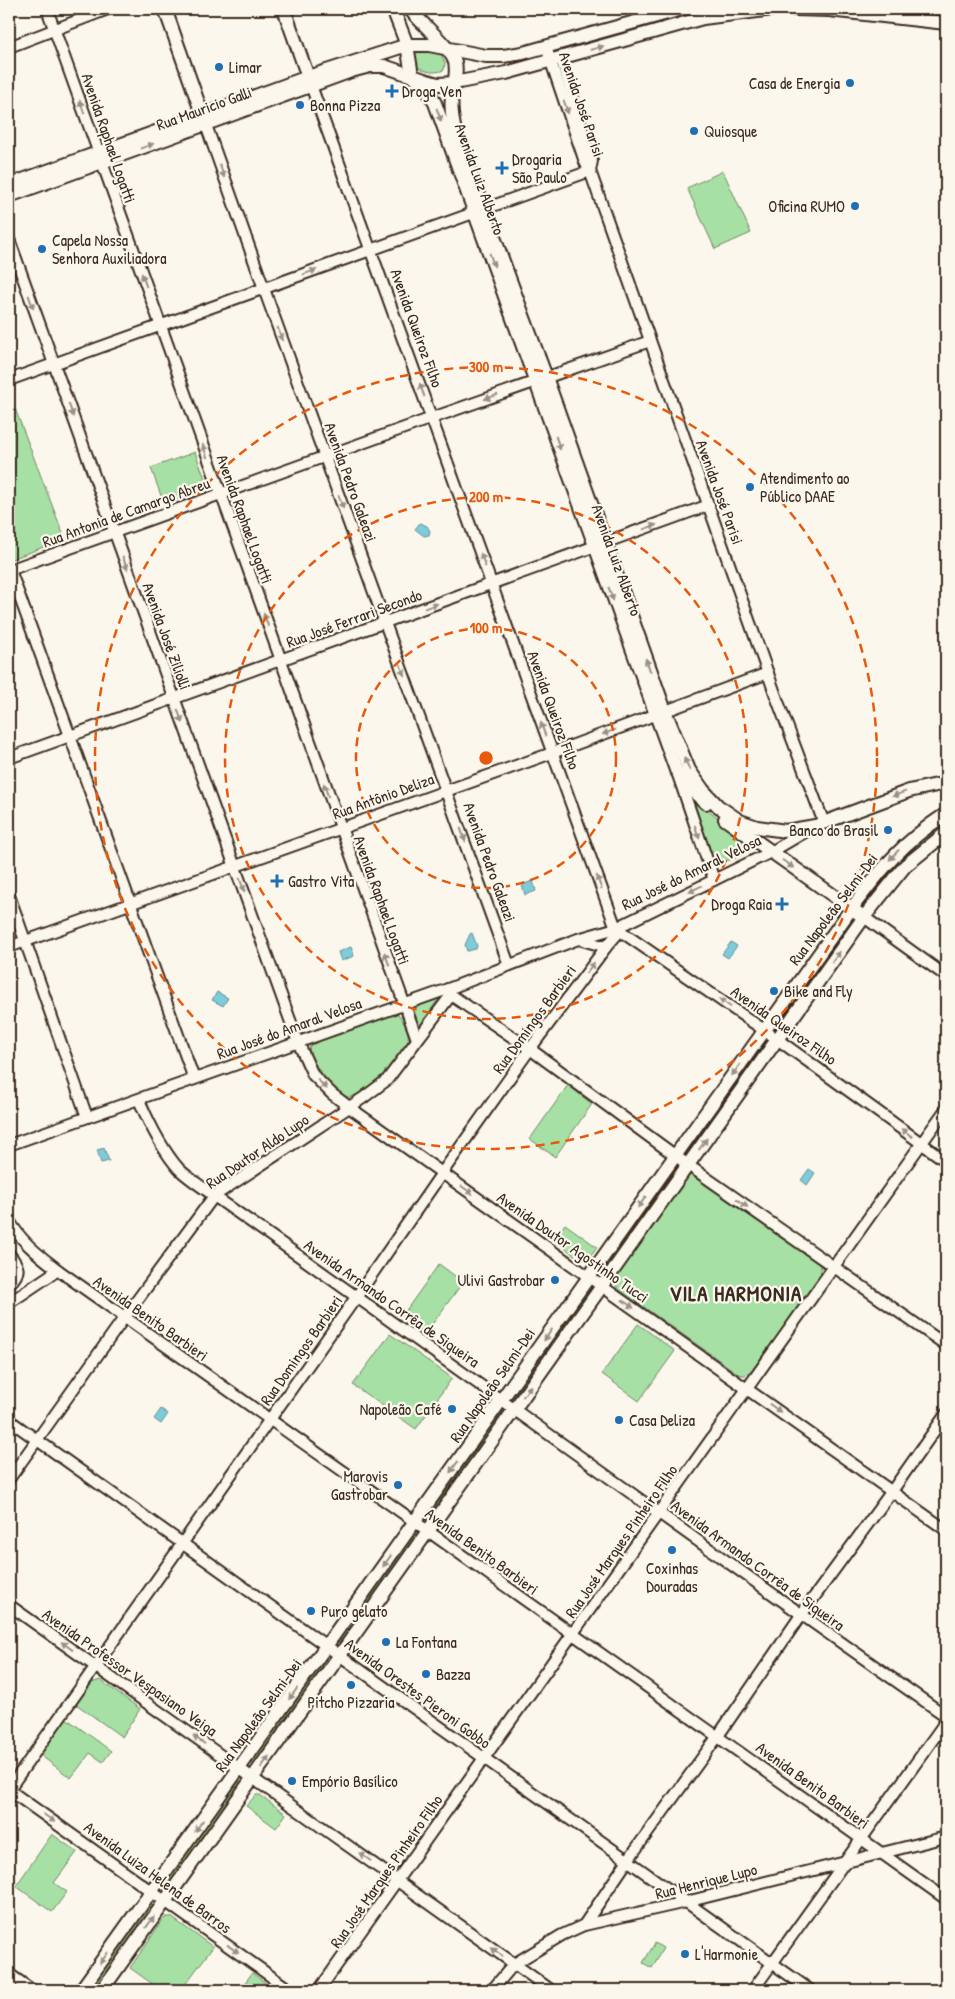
<svg xmlns="http://www.w3.org/2000/svg" width="955" height="1999" viewBox="0 0 955 1999" font-family="'Patrick Hand',sans-serif">
  <style>
    .green { fill: #a7e0a5; stroke: #718562 }
    .water { fill: #7eccdb; stroke: #638b8f }
    .lines { fill: none; stroke-linecap: round; stroke-linejoin: round }
    .minor-casing { stroke: #3b2a1e; stroke-width: 14 }
    .major-casing { stroke: #3b2a1e; stroke-width: 16 }
    .minor { stroke: #fbf7ec; stroke-width: 10 }
    .major { stroke: #fbf7ec; stroke-width: 12 }
    .oneway { fill: #9b9085 }
    .ring { fill: none; stroke: #e8590c; stroke-width: 2.5; stroke-dasharray: 9 6 }
    .poi-dot { fill: #1f6fb2; stroke: #fbf7ec; stroke-width: 2 }
    .labels { text-anchor: middle; dominant-baseline: central; stroke-width: 4.5; stroke-linejoin: round; paint-order: stroke }
    .poi-label { font-size: 16px; fill: #3b2a1e; stroke: #fbf7ec; text-anchor: start }
    .street-label { font-size: 16px; fill: #3b2a1e; stroke: #fbf7ec }
    .district-label { font-size: 21px; font-weight: bold; letter-spacing: 1px; fill: #3b2a1e; stroke: #fbf7ec }
    .centre { fill: #e8590c; stroke: #fbf7ec; stroke-width: 2.5 }
    .ring-label { font-size: 15px; text-anchor: middle; font-weight: bold; fill: #e8590c; stroke: #fbf7ec; stroke-width: 4.5; stroke-linejoin: round; paint-order: stroke }
  </style>
  <rect width="100%" height="100%" fill="#fbf7ec"/>
  <filter id="ink" filterUnits="userSpaceOnUse"><feTurbulence type="fractalNoise" baseFrequency=".02" numOctaves="2"/><feDisplacementMap in="SourceGraphic" scale="10" xChannelSelector="R" yChannelSelector="G"/><feConvolveMatrix kernelMatrix="1 2 1 2 8 2 1 2 1" color-interpolation-filters="sRGB"/></filter>
  <g filter="url(#ink)">
    <g class="green">
      <path d="M412 48 441 54 445 63 444 70C432 75 421 70 412 63Z"/>
      <path d="M723 171 751 233 715 249 687 188Z"/>
      <path d="M9 393 65 539 9 560Z"/>
      <path d="M195 452 207 484 206 489 164 504 151 468Z"/>
      <path d="M698 802 749 842 750 847C745 853 738 858 730 860 709 865 700 824 695 809V804Z"/>
      <path d="M946 820V827L868 903H864L863 900 896 858Z"/>
      <path d="M847 922 852 925 780 1025 777 1020Z"/>
      <path d="M434 999H437V1001L420 1025H418L412 1008Z"/>
      <path d="M395 1013 400 1016C403 1022 410 1033 408 1041 406 1049 390 1070 384 1076 379 1081 353 1099 348 1097 337 1094 301 1055 311 1044Z"/>
      <path d="M759 1045 763 1047 731 1093 729 1100 692 1151 689 1150 688 1148Z"/>
      <path d="M568 1085 592 1104 555 1157 530 1139Z"/>
      <path d="M675 1167 677 1168V1172L606 1272 603 1273 601 1271V1267Z"/>
      <path d="M692 1175 697 1176 818 1261 821 1267V1274L751 1372 745 1375H740L617 1288 615 1277 686 1177Z"/>
      <path d="M565 1224 597 1247 590 1256 579 1259 554 1239Z"/>
      <path d="M439 1264 463 1282 425 1334 402 1316Z"/>
      <path d="M587 1288 591 1292 515 1398 513 1396V1391Z"/>
      <path d="M638 1324 675 1351 639 1401 602 1374Z"/>
      <path d="M390 1334 452 1378 416 1429 353 1385Z"/>
      <path d="M502 1412 504 1416 431 1520H426L425 1515 498 1413Z"/>
      <path d="M415 1534 416 1539 345 1640 341 1641 339 1636 410 1536Z"/>
      <path d="M326 1657 327 1665 255 1765 253 1764 251 1760 323 1658Z"/>
      <path d="M100 1680 140 1709 122 1737 76 1704 92 1683Z"/>
      <path d="M66 1718 111 1751 103 1762 90 1753 71 1778 40 1755Z"/>
      <path d="M237 1782H240L241 1784 168 1887 165 1888V1882Z"/>
      <path d="M256 1795H260L286 1814 276 1828 246 1806Z"/>
      <path d="M52 1834 77 1852 54 1883 67 1892 52 1912 16 1886Z"/>
      <path d="M151 1904 153 1908 152 1911 96 1990H86L147 1905Z"/>
      <path d="M166 1917H171L213 1947 181 1990H161L130 1968 162 1921Z"/>
      <path d="M655 1943 663 1948 652 1968 643 1963Z"/>
      <path d="M252 1973 275 1990H240Z"/>
    </g>
    <g class="water">
      <path d="M420 523 427 526 430 531 429 535 424 536 415 529Z"/>
      <path d="M533 881 536 891 525 895 522 885Z"/>
      <path d="M472 933 477 946 476 949 467 951 465 945 470 934Z"/>
      <path d="M731 942 737 946 728 958 722 954Z"/>
      <path d="M351 947 354 956 341 961 338 952Z"/>
      <path d="M217 992 228 998 223 1006 212 1000Z"/>
      <path d="M104 1148 109 1161 101 1163 97 1150Z"/>
      <path d="M809 1169 815 1173 807 1185 801 1180Z"/>
      <path d="M161 1409 168 1414 161 1424 154 1419Z"/>
    </g>
    <g class="lines">
      <g class="minor-casing">
        <g id="minor">
          <path d="M47 9 417 1039"/>
          <path d="M9 47 108 9"/>
          <path d="M546 47 585 162 590 171 777 699 824 823"/>
          <path d="M561 58 592 161 590 171"/>
          <path d="M309 80 616 928 777 1039 946 1161"/>
          <path d="M206 125 268 300 509 965"/>
          <path d="M9 239 298 1042 313 1075 332 1094 349 1107 946 1530"/>
          <path d="M9 380 590 171"/>
          <path d="M9 570 432 418 650 341"/>
          <path d="M10 570 194 1079"/>
          <path d="M9 758 709 505"/>
          <path d="M678 775 714 880"/>
          <path d="M9 895 87 1117"/>
          <path d="M864 917 946 976"/>
          <path d="M579 939 606 947"/>
          <path d="M9 947 552 753 768 673"/>
          <path d="M451 995 530 1049 688 1165 946 1345"/>
          <path d="M139 1100C149 1123 162 1150 179 1169 189 1179 203 1187 214 1196 459 1368 700 1545 946 1716"/>
          <path d="M9 1145 448 989 578 939 616 928 771 852 810 829"/>
          <path d="M9 1220C21 1242 39 1255 58 1270L428 1531 946 1899"/>
          <path d="M9 1254C19 1266 22 1272 9 1284"/>
          <path d="M9 1303 58 1270"/>
          <path d="M9 1420 810 1990"/>
          <path d="M9 1479 124 1318 214 1196 363 1098 387 1080 451 995 448 989"/>
          <path d="M9 1605 551 1990"/>
          <path d="M9 1789 357 1296 442 1173 530 1049 606 947 620 931"/>
          <path d="M9 1790 290 1990"/>
          <path d="M584 1925 628 1860 718 1736 801 1615 892 1491 946 1414"/>
          <path d="M9 1974 32 1990"/>
          <path d="M319 1990 946 1109"/>
          <path d="M492 1990 514 1964 562 1935 584 1925 686 1902 946 1837"/>
          <path d="M753 1990 946 1721"/>
        </g>
      </g>
      <g class="major-casing">
        <g id="major">
          <path d="M165 9 205 122"/>
          <path d="M284 9 308 77"/>
          <path d="M393 9 407 45 412 75 428 91 435 103 676 770 693 791 706 803"/>
          <path d="M410 9C421 24 451 47 455 62 458 74 453 86 452 97 450 109 453 121 455 132L546 377 665 711 689 770 703 790 718 806 740 821 757 827 786 831 815 826 909 791 946 783"/>
          <path d="M795 9 829 10 946 23"/>
          <path d="M9 185 308 77 407 45H429L486 56H503L523 53 682 9"/>
          <path d="M9 196 351 71 370 66H384L427 81 438 84 454 83 506 73 703 18 773 9"/>
          <path d="M725 819 858 913"/>
          <path d="M81 1990 851 909C882 868 903 842 946 814"/>
          <path d="M102 1990 864 917 905 866 946 833"/>
        </g>
      </g>
      <use href="#minor" class="minor"/>
      <use href="#major" class="major"/>
    </g>
    <defs><path id="oneway-solid" d="M-6-.8H1V-3.2L6.5 0L1 3.2V.8H-6Z" transform="scale(1.25)"/></defs>
    <g class="oneway">
      <use href="#oneway-solid" transform="translate(597 48) rotate(-16)"/>
      <use href="#oneway-solid" transform="translate(82 107) rotate(-109)"/>
      <use href="#oneway-solid" transform="translate(566 107) rotate(71)"/>
      <use href="#oneway-solid" transform="translate(439 115) rotate(70)"/>
      <use href="#oneway-solid" transform="translate(147 146) rotate(-20)"/>
      <use href="#oneway-solid" transform="translate(222 171) rotate(71)"/>
      <use href="#oneway-solid" transform="translate(492 260) rotate(70)"/>
      <use href="#oneway-solid" transform="translate(310 272) rotate(-20)"/>
      <use href="#oneway-solid" transform="translate(144 280) rotate(-110)"/>
      <use href="#oneway-solid" transform="translate(31 302) rotate(70)"/>
      <use href="#oneway-solid" transform="translate(280 334) rotate(70)"/>
      <use href="#oneway-solid" transform="translate(422 390) rotate(-110)"/>
      <use href="#oneway-solid" transform="translate(491 397) rotate(161)"/>
      <use href="#oneway-solid" transform="translate(71 410) rotate(70)"/>
      <use href="#oneway-solid" transform="translate(558 443) rotate(71)"/>
      <use href="#oneway-solid" transform="translate(205 451) rotate(-109)"/>
      <use href="#oneway-solid" transform="translate(341 502) rotate(70)"/>
      <use href="#oneway-solid" transform="translate(650 527) rotate(-20)"/>
      <use href="#oneway-solid" transform="translate(483 560) rotate(-110)"/>
      <use href="#oneway-solid" transform="translate(125 563) rotate(70)"/>
      <use href="#oneway-solid" transform="translate(611 594) rotate(70)"/>
      <use href="#oneway-solid" transform="translate(431 606) rotate(-20)"/>
      <use href="#oneway-solid" transform="translate(266 620) rotate(-110)"/>
      <use href="#oneway-solid" transform="translate(648 665) rotate(-110)"/>
      <use href="#oneway-solid" transform="translate(402 669) rotate(70)"/>
      <use href="#oneway-solid" transform="translate(180 716) rotate(70)"/>
      <use href="#oneway-solid" transform="translate(543 729) rotate(-110)"/>
      <use href="#oneway-solid" transform="translate(609 732) rotate(160)"/>
      <use href="#oneway-solid" transform="translate(687 764) rotate(-115)"/>
      <use href="#oneway-solid" transform="translate(326 790) rotate(-109)"/>
      <use href="#oneway-solid" transform="translate(899 794) rotate(160)"/>
      <use href="#oneway-solid" transform="translate(697 832) rotate(71)"/>
      <use href="#oneway-solid" transform="translate(463 835) rotate(70)"/>
      <use href="#oneway-solid" transform="translate(894 855) rotate(133)"/>
      <use href="#oneway-solid" transform="translate(788 864) rotate(35)"/>
      <use href="#oneway-solid" transform="translate(599 882) rotate(-110)"/>
      <use href="#oneway-solid" transform="translate(242 885) rotate(70)"/>
      <use href="#oneway-solid" transform="translate(695 889) rotate(154)"/>
      <use href="#oneway-solid" transform="translate(836 957) rotate(-55)"/>
      <use href="#oneway-solid" transform="translate(387 959) rotate(-110)"/>
      <use href="#oneway-solid" transform="translate(590 968) rotate(-53)"/>
      <use href="#oneway-solid" transform="translate(725 1003) rotate(-145)"/>
      <use href="#oneway-solid" transform="translate(736 1070) rotate(126)"/>
      <use href="#oneway-solid" transform="translate(322 1084) rotate(45)"/>
      <use href="#oneway-solid" transform="translate(907 1133) rotate(-144)"/>
      <use href="#oneway-solid" transform="translate(703 1144) rotate(-55)"/>
      <use href="#oneway-solid" transform="translate(467 1190) rotate(35)"/>
      <use href="#oneway-solid" transform="translate(642 1202) rotate(126)"/>
      <use href="#oneway-solid" transform="translate(742 1203) rotate(35)"/>
      <use href="#oneway-solid" transform="translate(628 1304) rotate(35)"/>
      <use href="#oneway-solid" transform="translate(548 1335) rotate(125)"/>
      <use href="#oneway-solid" transform="translate(527 1391) rotate(-54)"/>
      <use href="#oneway-solid" transform="translate(775 1408) rotate(36)"/>
      <use href="#oneway-solid" transform="translate(454 1467) rotate(125)"/>
      <use href="#oneway-solid" transform="translate(387 1561) rotate(125)"/>
      <use href="#oneway-solid" transform="translate(67 1646) rotate(-144)"/>
      <use href="#oneway-solid" transform="translate(293 1694) rotate(126)"/>
      <use href="#oneway-solid" transform="translate(199 1740) rotate(-145)"/>
      <use href="#oneway-solid" transform="translate(265 1762) rotate(-55)"/>
      <use href="#oneway-solid" transform="translate(49 1818) rotate(35)"/>
      <use href="#oneway-solid" transform="translate(199 1826) rotate(125)"/>
      <use href="#oneway-solid" transform="translate(365 1857) rotate(-145)"/>
      <use href="#oneway-solid" transform="translate(150 1922) rotate(-55)"/>
      <use href="#oneway-solid" transform="translate(233 1949) rotate(36)"/>
      <use href="#oneway-solid" transform="translate(497 1952) rotate(-144)"/>
      <use href="#oneway-solid" transform="translate(104 1958) rotate(126)"/>
    </g>
  </g>
  <g class="ring">
    <circle cx="486" cy="758" r="130"/>
    <circle cx="486" cy="758" r="261"/>
    <circle cx="486" cy="758" r="391"/>
  </g>
  <g class="poi-dot">
    <circle cx="219" cy="67" r="5"/>
    <circle cx="850" cy="83" r="5"/>
    <path d="M389.5 83.5h5v5h5v5h-5v5h-5v-5h-5v-5h5z"/>
    <circle cx="300" cy="105" r="5"/>
    <circle cx="694" cy="131" r="5"/>
    <path d="M499.5 160.5h5v5h5v5h-5v5h-5v-5h-5v-5h5z"/>
    <circle cx="855" cy="206" r="5"/>
    <circle cx="42" cy="249" r="5"/>
    <circle cx="750" cy="487" r="5"/>
    <circle cx="888" cy="830" r="5"/>
    <path d="M274.5 873.5h5v5h5v5h-5v5h-5v-5h-5v-5h5z"/>
    <path d="M779.5 896.5h5v5h5v5h-5v5h-5v-5h-5v-5h5z"/>
    <circle cx="774" cy="991" r="5"/>
    <circle cx="555" cy="1280" r="5"/>
    <circle cx="452" cy="1409" r="5"/>
    <circle cx="619" cy="1420" r="5"/>
    <circle cx="398" cy="1485" r="5"/>
    <circle cx="672" cy="1550" r="5"/>
    <circle cx="311" cy="1611" r="5"/>
    <circle cx="386" cy="1642" r="5"/>
    <circle cx="426" cy="1674" r="5"/>
    <circle cx="351" cy="1685" r="5"/>
    <circle cx="292" cy="1781" r="5"/>
    <circle cx="685" cy="1954" r="5"/>
  </g>
  <g class="labels">
    <g class="poi-label">
      <text x="229" y="67">Limar</text>
      <text x="840" y="83" text-anchor="end">Casa de Energia</text>
      <text x="402" y="91">Droga Ven</text>
      <text x="310" y="105">Bonna Pizza</text>
      <text x="704" y="131">Quiosque</text>
      <text x="512" y="159">Drogaria<tspan x="512" dy="18">São Paulo</tspan></text>
      <text x="845" y="206" text-anchor="end">Oficina RUMO</text>
      <text x="52" y="240">Capela Nossa<tspan x="52" dy="18">Senhora Auxiliadora</tspan></text>
      <text x="760" y="478">Atendimento ao<tspan x="760" dy="18">Público DAAE</tspan></text>
      <text x="878" y="830" text-anchor="end">Banco do Brasil</text>
      <text x="288" y="881">Gastro Vita</text>
      <text x="772" y="904" text-anchor="end">Droga Raia</text>
      <text x="784" y="991">Bike and Fly</text>
      <text x="545" y="1280" text-anchor="end">Ulivi Gastrobar</text>
      <text x="442" y="1409" text-anchor="end">Napoleão Café</text>
      <text x="629" y="1420">Casa Deliza</text>
      <text x="388" y="1476" text-anchor="end">Marovis<tspan x="388" dy="18">Gastrobar</tspan></text>
      <text x="672" y="1568" text-anchor="middle">Coxinhas<tspan x="672" dy="18">Douradas</tspan></text>
      <text x="321" y="1611">Puro gelato</text>
      <text x="396" y="1642">La Fontana</text>
      <text x="436" y="1674">Bazza</text>
      <text x="351" y="1702" text-anchor="middle">Pitcho Pizzaria</text>
      <text x="302" y="1781">Empório Basílico</text>
      <text x="695" y="1954">L'Harmonie</text>
    </g>
    <g class="street-label">
      <text transform="translate(582 104) rotate(71)">Avenida José Parisi</text>
      <text transform="translate(204 108) rotate(-20)">Rua Mauricio Galli</text>
      <text transform="translate(109 138) rotate(71)">Avenida Raphael Logatti</text>
      <text transform="translate(480 179) rotate(70)">Avenida Luiz Alberto</text>
      <text transform="translate(417 328) rotate(70)">Avenida Queiroz Filho</text>
      <text transform="translate(351 482) rotate(70)">Avenida Pedro Galeazi</text>
      <text transform="translate(720 492) rotate(70)">Avenida José Parisi</text>
      <text transform="translate(126 512) rotate(-20)">Rua Antonia de Camargo Abreu</text>
      <text transform="translate(245 519) rotate(70)">Avenida Raphael Logatti</text>
      <text transform="translate(617 560) rotate(70)">Avenida Luiz Alberto</text>
      <text transform="translate(354 618) rotate(-20)">Rua José Ferrari Secondo</text>
      <text transform="translate(167 636) rotate(70)">Avenida José Ziliolli</text>
      <text transform="translate(554 710) rotate(70)">Avenida Queiroz Filho</text>
      <text transform="translate(383 796) rotate(-20)">Rua Antônio Deliza</text>
      <text transform="translate(490 862) rotate(70)">Avenida Pedro Galeazi</text>
      <text transform="translate(691 872) rotate(-26)">Rua José do Amaral Velosa</text>
      <text transform="translate(382 900) rotate(70)">Avenida Raphael Logatti</text>
      <text transform="translate(833 909) rotate(-53)">Rua Napoleão Selmi-Dei</text>
      <text transform="translate(534 1019) rotate(-54)">Rua Domingos Barbieri</text>
      <text transform="translate(784 1025) rotate(35)">Avenida Queiroz Filho</text>
      <text transform="translate(289 1028) rotate(-20)">Rua José do Amaral Velosa</text>
      <text transform="translate(257 1151) rotate(-34)">Rua Doutor Aldo Lupo</text>
      <text transform="translate(573 1247) rotate(35)">Avenida Doutor Agostinho Tucci</text>
      <text transform="translate(392 1303) rotate(35)">Avenida Armando Corrêa de Siqueira</text>
      <text transform="translate(151 1318) rotate(35)">Avenida Benito Barbieri</text>
      <text transform="translate(301 1350) rotate(-55)">Rua Domingos Barbieri</text>
      <text transform="translate(492 1385) rotate(-55)">Rua Napoleão Selmi-Dei</text>
      <text transform="translate(621 1541) rotate(-55)">Rua José Marques Pinheiro Filho</text>
      <text transform="translate(482 1551) rotate(36)">Avenida Benito Barbieri</text>
      <text transform="translate(758 1565) rotate(36)">Avenida Armando Corrêa de Siqueira</text>
      <text transform="translate(130 1672) rotate(35)">Avenida Professor Vespasiano Veiga</text>
      <text transform="translate(418 1693) rotate(36)">Avenida Orestes Pieroni Gobbo</text>
      <text transform="translate(258 1715) rotate(-54)">Rua Napoleão Selmi-Dei</text>
      <text transform="translate(813 1785) rotate(36)">Avenida Benito Barbieri</text>
      <text transform="translate(386 1871) rotate(-55)">Rua José Marques Pinheiro Filho</text>
      <text transform="translate(158 1877) rotate(36)">Avenida Luiza Helena de Barros</text>
      <text transform="translate(706 1881) rotate(-14)">Rua Henrique Lupo</text>
    </g>
    <g class="district-label">
      <text x="736" y="1293">VILA HARMONIA</text>
    </g>
  </g>
  <circle cx="486" cy="758" r="8" class="centre"/>
  <g class="ring-label">
    <text x="486" y="372">300 m</text>
    <text x="486" y="502">200 m</text>
    <text x="486" y="633">100 m</text>
  </g>
  <rect width="955" height="1999" fill="none" stroke="#fbf7ec" stroke-width="30"/>
  <rect x="15" y="15" width="925" height="1969" fill="none" stroke="#3b2a1e" stroke-width="2" filter="url(#ink)"/>
</svg>
